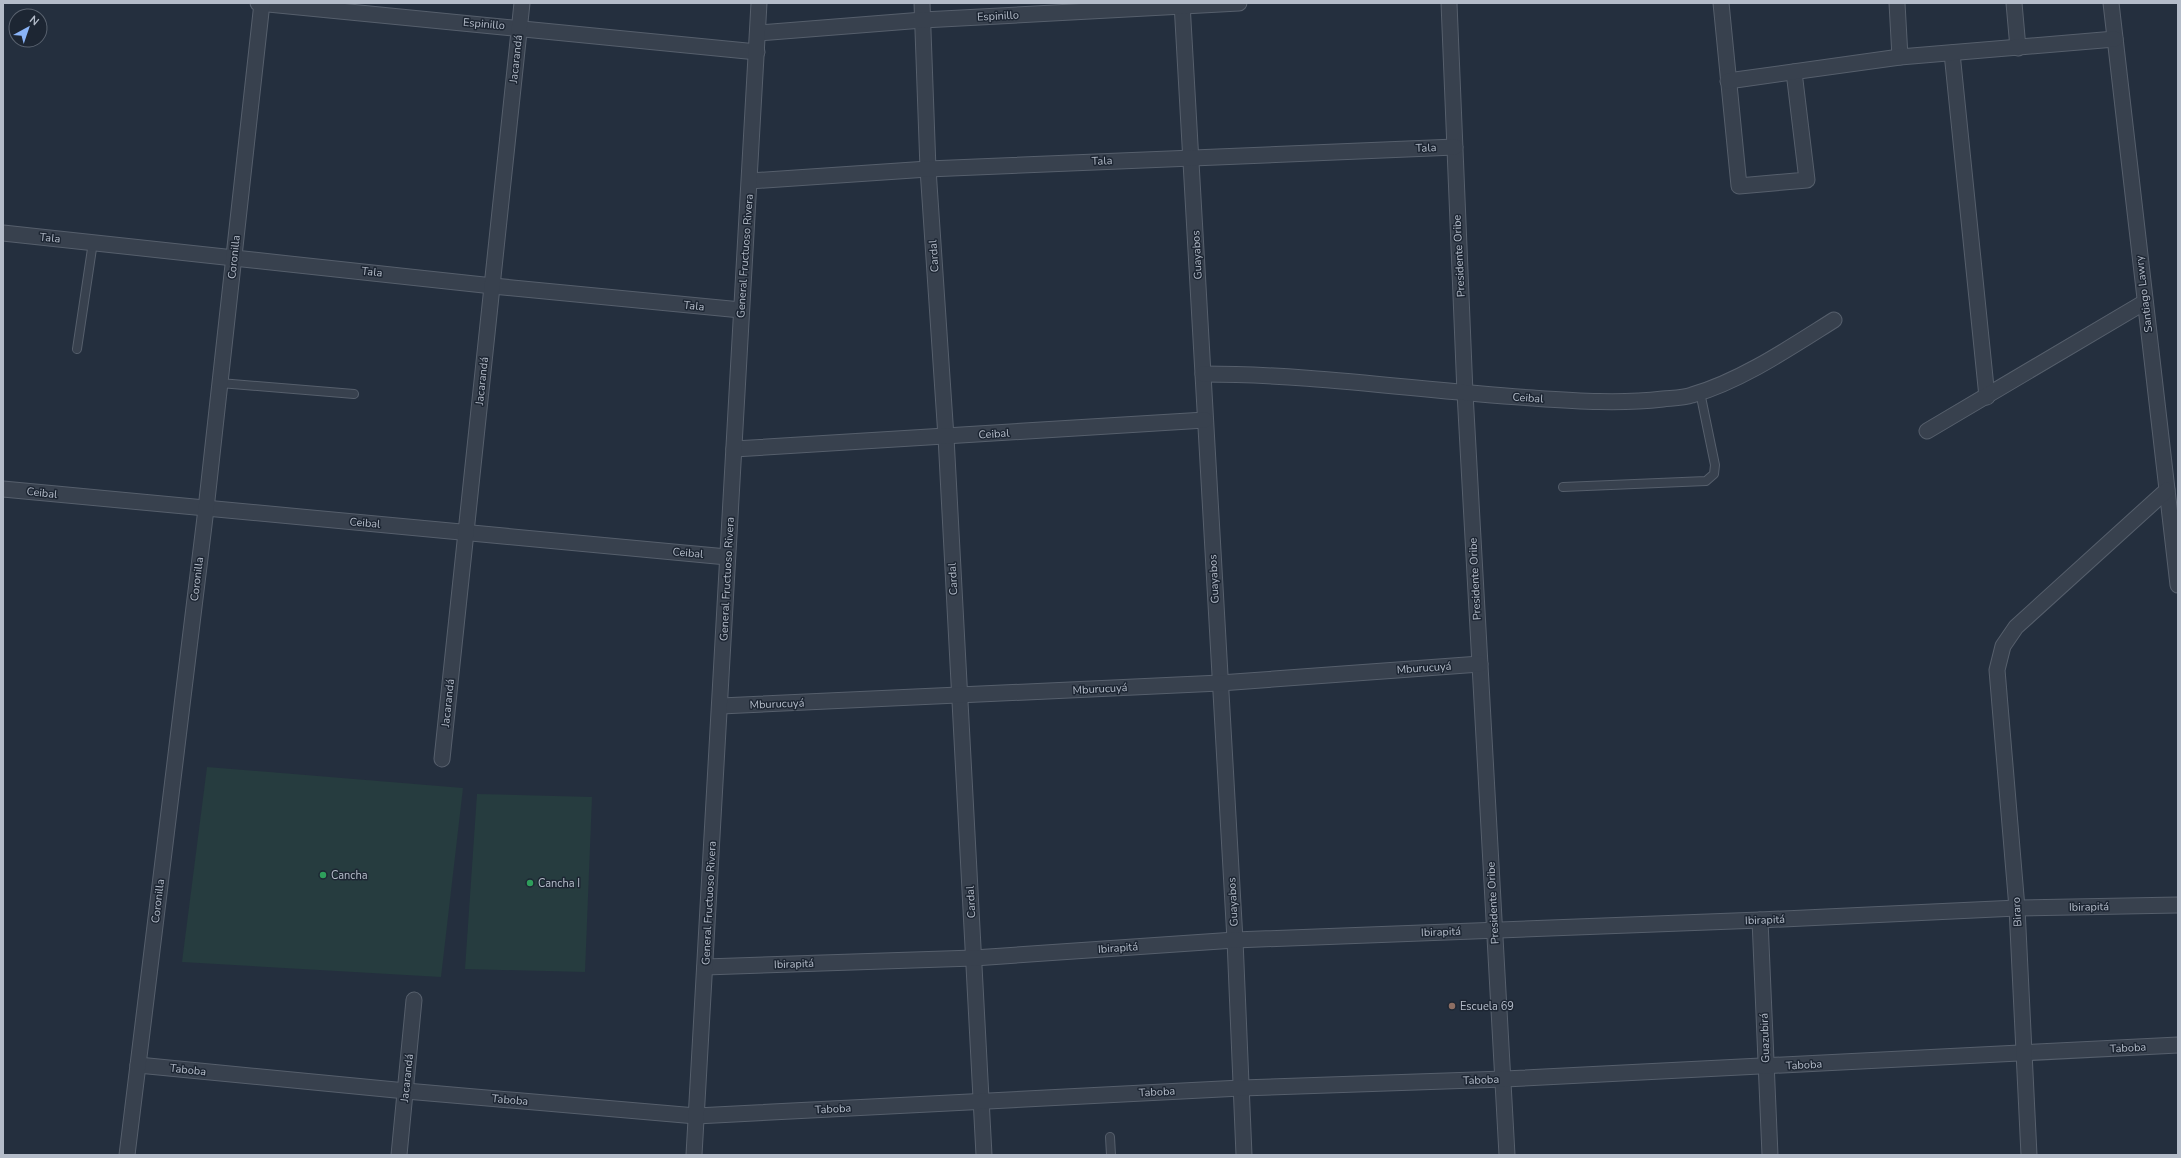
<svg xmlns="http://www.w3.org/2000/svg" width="2181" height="1158" viewBox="0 0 2181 1158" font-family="'Nunito Sans',sans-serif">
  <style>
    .green { fill: #263c3f }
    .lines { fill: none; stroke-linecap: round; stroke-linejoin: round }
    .lane-casing { stroke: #565f6c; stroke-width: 10 }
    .street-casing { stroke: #565f6c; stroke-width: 17 }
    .lane { stroke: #38414e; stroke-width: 8 }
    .street { stroke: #38414e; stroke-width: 15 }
    .leisure-dot { fill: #2e9e5b; stroke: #1d2633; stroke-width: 1.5 }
    .education-dot { fill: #8d6e63; stroke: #1d2633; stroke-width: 1.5 }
    .labels { text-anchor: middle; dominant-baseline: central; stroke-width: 3; stroke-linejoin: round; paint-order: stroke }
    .street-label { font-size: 11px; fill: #b4bcc9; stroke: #1d2633 }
    .poi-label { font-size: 11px; fill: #b4bcc9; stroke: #1d2633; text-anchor: start }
  </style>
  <rect width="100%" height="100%" fill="#242f3e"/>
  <g class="green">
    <path d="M207 767 463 788 441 977 182 962Z"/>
    <path d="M477 794 592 797 585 972 465 969Z"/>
  </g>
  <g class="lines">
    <g class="lane-casing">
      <g id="lane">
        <path d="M77 349 93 242"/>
        <path d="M220 383 354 394"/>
        <path d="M1563 487 1706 481 1714 474 1715 465 1700 392"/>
        <path d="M1110 1137 1111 1155"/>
      </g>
    </g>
    <g class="street-casing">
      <g id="street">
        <path d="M258 3 757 52"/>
        <path d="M922 3 928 169 946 437 984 1155"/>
        <path d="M1182 3 1235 940 1244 1155"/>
        <path d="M1449 3 1465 393 1507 1155"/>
        <path d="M1721 3 1739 186 1807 180 1794 72"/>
        <path d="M1897 3 1900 57"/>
        <path d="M2014 3 2018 48"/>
        <path d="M2111 3 2178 585"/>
        <path d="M758 33 923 20 1239 3"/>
        <path d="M1952 53 1987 397"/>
        <path d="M1728 81 1900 57 2115 39"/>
        <path d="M750 181 928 169 1455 147"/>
        <path d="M3 233 493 286 741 310"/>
        <path d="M1203 374C1314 374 1423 391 1533 398 1577 401 1619 404 1663 399 1673 398 1683 398 1692 395 1741 381 1791 347 1834 320"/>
        <path d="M1927 431 2145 302"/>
        <path d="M734 449 1205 420"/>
        <path d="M3 489 727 557"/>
        <path d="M721 706 1220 683 1480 664"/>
        <path d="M442 759 522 3"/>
        <path d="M1760 920 1770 1155"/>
        <path d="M705 967 974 958 1235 940 1760 920 2017 908 2178 905"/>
        <path d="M138 1065 406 1091 696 1116 1241 1088 1504 1079 2178 1045"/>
        <path d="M127 1155 206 509 262 3"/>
        <path d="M399 1155 414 1000"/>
        <path d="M694 1155 759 3"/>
        <path d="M2029 1155 2017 908 1997 670 2003 646 2016 627 2167 490"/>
      </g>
    </g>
    <use href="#lane" class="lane"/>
    <use href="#street" class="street"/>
  </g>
  <g class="leisure-dot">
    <circle cx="323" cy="875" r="4"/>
    <circle cx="530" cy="883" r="4"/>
  </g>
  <circle class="education-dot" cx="1452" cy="1006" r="4"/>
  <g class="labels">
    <g class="street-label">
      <text transform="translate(998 16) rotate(-3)">Espinillo</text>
      <text transform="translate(484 24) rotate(5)">Espinillo</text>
      <text transform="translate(516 59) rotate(-84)">Jacarandá</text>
      <text transform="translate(1426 148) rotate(-2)">Tala</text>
      <text transform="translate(1102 161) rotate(-2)">Tala</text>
      <text transform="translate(50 238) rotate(6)">Tala</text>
      <text transform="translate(1197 255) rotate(-93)">Guayabos</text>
      <text transform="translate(745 256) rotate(-86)">General Fructuoso Rivera</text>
      <text transform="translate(934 256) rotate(-94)">Cardal</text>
      <text transform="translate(1459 256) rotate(-93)">Presidente Oribe</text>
      <text transform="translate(234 257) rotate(-84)">Coronilla</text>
      <text transform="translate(372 272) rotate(6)">Tala</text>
      <text transform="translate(2144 294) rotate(-97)">Santiago Lawry</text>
      <text transform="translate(694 306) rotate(6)">Tala</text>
      <text transform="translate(482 381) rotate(-84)">Jacarandá</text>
      <text transform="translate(1528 398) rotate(4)">Ceibal</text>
      <text transform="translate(994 434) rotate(-4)">Ceibal</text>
      <text transform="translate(42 493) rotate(6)">Ceibal</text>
      <text transform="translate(365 523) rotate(5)">Ceibal</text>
      <text transform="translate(688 553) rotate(5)">Ceibal</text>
      <text transform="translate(197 579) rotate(-83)">Coronilla</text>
      <text transform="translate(727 579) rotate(-87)">General Fructuoso Rivera</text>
      <text transform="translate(953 579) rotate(-93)">Cardal</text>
      <text transform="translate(1214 579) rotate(-93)">Guayabos</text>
      <text transform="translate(1475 579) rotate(-93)">Presidente Oribe</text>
      <text transform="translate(1424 668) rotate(-4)">Mburucuyá</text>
      <text transform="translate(1100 689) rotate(-3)">Mburucuyá</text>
      <text transform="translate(448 703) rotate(-84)">Jacarandá</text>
      <text transform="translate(777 704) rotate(-2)">Mburucuyá</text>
      <text transform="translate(158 901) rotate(-83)">Coronilla</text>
      <text transform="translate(971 902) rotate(-93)">Cardal</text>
      <text transform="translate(1233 902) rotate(-93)">Guayabos</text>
      <text transform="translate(709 903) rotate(-87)">General Fructuoso Rivera</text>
      <text transform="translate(1493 903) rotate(-93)">Presidente Oribe</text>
      <text transform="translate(2089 907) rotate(-1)">Ibirapitá</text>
      <text transform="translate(2017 912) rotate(-94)">Biraro</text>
      <text transform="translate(1765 920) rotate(-2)">Ibirapitá</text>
      <text transform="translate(1441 932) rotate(-2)">Ibirapitá</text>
      <text transform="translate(1118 948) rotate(-4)">Ibirapitá</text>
      <text transform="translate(794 964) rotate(-2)">Ibirapitá</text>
      <text transform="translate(1765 1038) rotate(-92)">Guazubirá</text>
      <text transform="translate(2128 1048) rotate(-3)">Taboba</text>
      <text transform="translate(1804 1065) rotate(-3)">Taboba</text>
      <text transform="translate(188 1070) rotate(6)">Taboba</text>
      <text transform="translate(407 1078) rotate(-84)">Jacarandá</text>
      <text transform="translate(1481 1080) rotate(-2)">Taboba</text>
      <text transform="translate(1157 1092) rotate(-3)">Taboba</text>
      <text transform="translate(510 1100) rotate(5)">Taboba</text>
      <text transform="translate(833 1109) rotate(-3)">Taboba</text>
    </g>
    <g class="poi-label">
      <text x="331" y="875">Cancha</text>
      <text x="538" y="883">Cancha I</text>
      <text x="1460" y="1006">Escuela 69</text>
    </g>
  </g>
  <rect width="2181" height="1158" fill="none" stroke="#b4bcc9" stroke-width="8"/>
  <g transform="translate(28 28) rotate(40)"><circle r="19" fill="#1d2633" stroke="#59626f"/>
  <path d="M0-3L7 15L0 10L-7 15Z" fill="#8ab4f8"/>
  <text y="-6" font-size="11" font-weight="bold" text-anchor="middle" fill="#b4bcc9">N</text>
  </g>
</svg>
